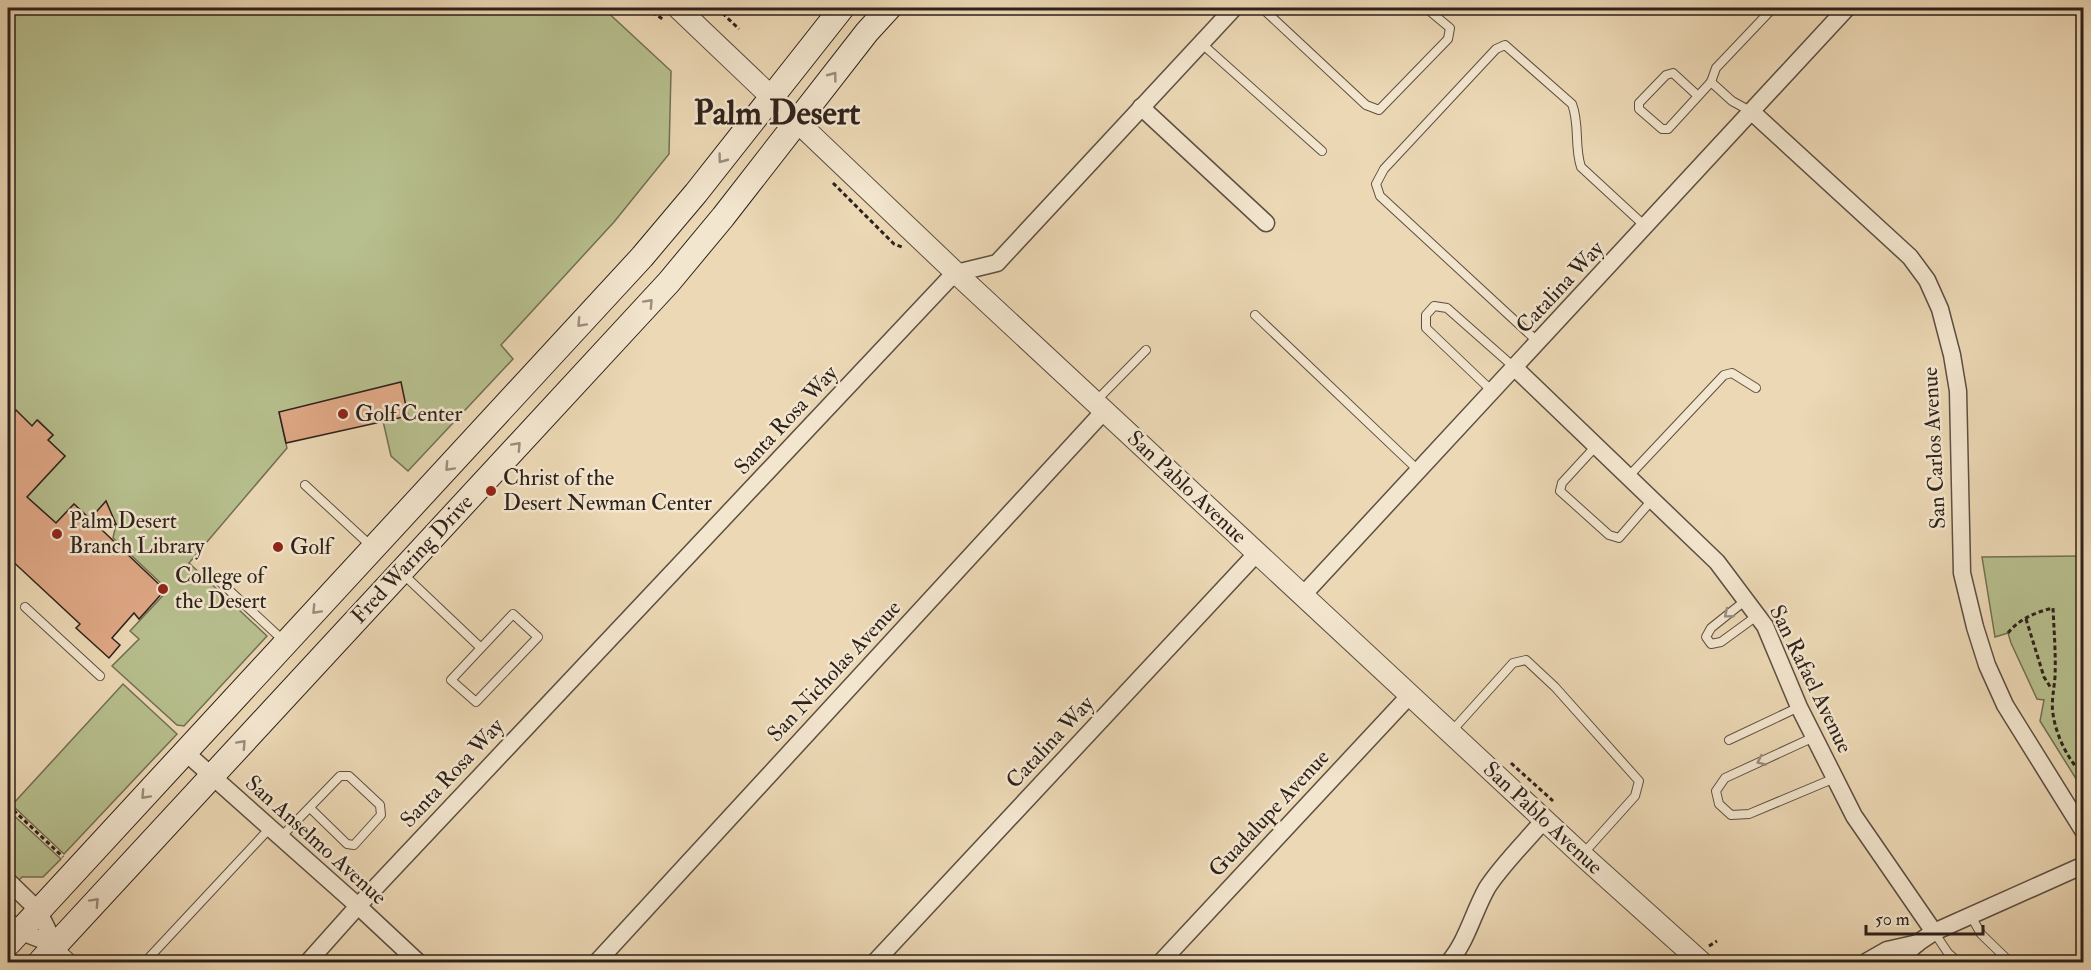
<svg xmlns="http://www.w3.org/2000/svg" width="2091" height="970" viewBox="0 0 2091 970" font-family="'IM FELL Double Pica',serif">
  <style>
    .green { fill: #b7bf8e; stroke: #727054; stroke-width: 1.5 }
    .building { fill: #e0a886; stroke: #2d211b; stroke-width: 1.5 }
    .lines { fill: none; stroke-linecap: round; stroke-linejoin: round }
    .service-casing { stroke: #5d4f42; stroke-width: 10 }
    .minor-casing { stroke: #5d4f42; stroke-width: 19 }
    .tertiary-casing { stroke: #5d4f42; stroke-width: 23 }
    .secondary-casing { stroke: #2d211b; stroke-width: 26 }
    .path { stroke: #2d211b; stroke-width: 3; stroke-dasharray: 4.5 3; stroke-linecap: butt }
    .service { stroke: #f3e6cf; stroke-width: 8 }
    .minor { stroke: #f3e6cf; stroke-width: 16 }
    .tertiary { stroke: #f3e6cf; stroke-width: 21 }
    .secondary { stroke: #f3e6cf; stroke-width: 24 }
    .oneway { stroke: #9a8d7e }
    .poi-dot { fill: #8f2418; stroke: #f3e6cf; stroke-width: 2 }
    .labels { text-anchor: middle; dominant-baseline: central; stroke-width: 5; stroke-linejoin: round; paint-order: stroke }
    .street-label { font-size: 22px; fill: #2d211b; stroke: #f3e6cf }
    .poi-label { font-size: 22px; fill: #2d211b; stroke: #f3e6cf; text-anchor: start }
    .town-label { font-size: 34px; font-weight: bold; fill: #2d211b; stroke: #f3e6cf }
  </style>
  <rect width="100%" height="100%" fill="#ecd8b5"/>
  <filter id="stains"><feTurbulence type="fractalNoise" baseFrequency=".00333" numOctaves="4"/><feColorMatrix values="0 0 0 0 .2 0 0 0 0 .09 0 0 0 0 .02 0 0 0 .5 -.17"/></filter>
  <radialGradient id="worn" r=".72"><stop offset=".6" stop-color="#630" stop-opacity="0"/><stop offset="1" stop-color="#630" stop-opacity=".3"/></radialGradient>
  <g class="green">
    <path d="M10 8H603L671 71 669 154 614 222 501 345 513 359 408 471 391 456 383 421 279 412 287 448 189 563 267 636 184 726 177 725 112 666 139 639 130 631 168 590 113 538 116 524 94 523 74 504 56 523 27 497 65 456 48 440 53 435 38 420 32 426 16 411 8 420V11Z"/>
    <path d="M2083 556H2084L2083 790 2040 721 2044 700 2037 699 2011 643 2008 633 1995 637 1982 557Z"/>
    <path d="M123 684 177 734 64 854 12 805Z"/>
    <path d="M8 810 61 859 43 877H22L19 880 8 869Z"/>
  </g>
  <g class="building">
    <path d="M401 382 408 416 286 443 279 412Z"/>
    <path d="M16 410 32 426 37 420 53 435 48 440 65 456 27 497 56 523 74 504 90 519 106 501 116 524 102 530 165 590 139 619 134 613 112 638 120 645 109 658 76 628 80 624 8 557V420Z"/>
  </g>
  <g class="lines">
    <g class="service-casing">
      <g id="service">
        <path d="M1262 8 1366 105 1379 110 1448 39 1450 28 1426 8"/>
        <path d="M1201 43 1322 151"/>
        <path d="M1711 82 1716 68 1773 8"/>
        <path d="M1698 96 1673 73 1666 75 1639 103V109L1662 129H1668L1711 82 1732 101 1752 112"/>
        <path d="M1255 315 1419 471"/>
        <path d="M1538 342 1380 196 1376 184 1384 169 1496 49 1505 45 1572 104C1580 124 1574 146 1581 167L1646 227"/>
        <path d="M1492 391 1426 328V315L1434 306 1447 308 1515 368"/>
        <path d="M1096 401 1146 350"/>
        <path d="M1596 446 1562 483 1560 491 1609 535 1619 538 1652 500"/>
        <path d="M1628 477 1724 375 1732 373 1756 388"/>
        <path d="M305 485 371 546"/>
        <path d="M403 574 481 648 451 680 476 702 538 637 513 614 481 648"/>
        <path d="M217 579 285 642"/>
        <path d="M1746 600 1711 628 1706 637 1711 644 1721 642 1758 615"/>
        <path d="M25 607 100 676"/>
        <path d="M1451 732 1513 663 1526 660 1555 687 1639 781 1635 796 1582 855"/>
        <path d="M1814 737 1725 778 1716 791 1719 804 1731 815 1749 814 1835 778"/>
        <path d="M1729 740 1799 707"/>
        <path d="M281 837 340 776H349L380 805 381 815 354 845 347 844 310 808"/>
        <path d="M1971 916 1981 934 2010 962"/>
        <path d="M1934 932 1948 953 1958 962"/>
        <path d="M58 947 75 962"/>
        <path d="M145 962 270 828"/>
      </g>
    </g>
    <g class="minor-casing">
      <g id="minor">
        <path d="M1141 107 1266 223"/>
        <path d="M1752 112 1910 257 1927 280 1940 309 1952 355 1958 391 1962 573 1975 627 1987 665 2005 705 2084 832"/>
        <path d="M1515 368 1717 562 1765 626 1799 707 1854 816 1934 932"/>
        <path d="M1303 595 1847 8"/>
        <path d="M185 752 358 906 418 962"/>
        <path d="M8 881 38 910 55 945"/>
        <path d="M8 921 19 931 55 945"/>
        <path d="M308 962 358 906 947 281 956 273 997 263 1234 8"/>
        <path d="M597 962 1105 410"/>
        <path d="M875 962 1257 553"/>
        <path d="M1161 962 1410 695"/>
        <path d="M1449 962C1467 941 1473 913 1487 888 1500 867 1527 840 1544 820"/>
        <path d="M1866 962 1887 950 1918 943"/>
        <path d="M1896 962 1919 942 1934 932 2084 865"/>
      </g>
    </g>
    <g class="tertiary-casing">
      <path id="tertiary" d="M678 8 956 273 1582 855 1701 962"/>
    </g>
    <g class="secondary-casing">
      <g id="secondary">
        <path d="M8 944 642 257 696 193 842 8"/>
        <path d="M40 962 669 282 723 217 867 32 889 8"/>
      </g>
    </g>
    <g class="path">
      <path d="M646 8 664 20"/>
      <path d="M717 8 739 29"/>
      <path d="M833 183 894 244 902 247"/>
      <path d="M2026 619 2044 677 2051 688"/>
      <path d="M2008 633C2019 619 2036 612 2053 608 2054 631 2056 655 2055 677 2054 690 2051 702 2053 714 2056 735 2068 761 2084 775"/>
      <path d="M1511 763 1553 801"/>
      <path d="M8 805 63 857"/>
      <path d="M1709 946 1717 941"/>
    </g>
    <use href="#service" class="service"/>
    <use href="#minor" class="minor"/>
    <use href="#tertiary" class="tertiary"/>
    <use href="#secondary" class="secondary"/>
  </g>
  <defs><path id="oneway-chevron" d="M-2-3.5L2.5 0L-2 3.5" fill="none" stroke-width="1.6" stroke-linecap="round" stroke-linejoin="round" transform="scale(1.5)"/></defs>
  <g class="oneway">
    <use href="#oneway-chevron" transform="translate(833 76) rotate(-53)"/>
    <use href="#oneway-chevron" transform="translate(722 159) rotate(127)"/>
    <use href="#oneway-chevron" transform="translate(649 303) rotate(-47)"/>
    <use href="#oneway-chevron" transform="translate(581 323) rotate(133)"/>
    <use href="#oneway-chevron" transform="translate(517 446) rotate(-47)"/>
    <use href="#oneway-chevron" transform="translate(449 467) rotate(133)"/>
    <use href="#oneway-chevron" transform="translate(316 610) rotate(133)"/>
    <use href="#oneway-chevron" transform="translate(1728 614) rotate(141)"/>
    <use href="#oneway-chevron" transform="translate(242 744) rotate(-47)"/>
    <use href="#oneway-chevron" transform="translate(1761 761) rotate(155)"/>
    <use href="#oneway-chevron" transform="translate(145 795) rotate(133)"/>
    <use href="#oneway-chevron" transform="translate(95 902) rotate(-47)"/>
  </g>
  <g class="poi-dot">
    <circle cx="343" cy="414" r="6"/>
    <circle cx="491" cy="491" r="6"/>
    <circle cx="57" cy="534" r="6"/>
    <circle cx="278" cy="547" r="6"/>
    <circle cx="163" cy="589" r="6"/>
  </g>
  <g class="labels">
    <g class="street-label">
      <text transform="translate(1560 287) rotate(-47)">Catalina Way</text>
      <text transform="translate(786 420) rotate(-47)">Santa Rosa Way</text>
      <text transform="translate(1934 448) rotate(-93)">San Carlos Avenue</text>
      <text transform="translate(1187 487) rotate(43)">San Pablo Avenue</text>
      <text transform="translate(412 559) rotate(-47)">Fred Waring Drive</text>
      <text transform="translate(834 671) rotate(-47)">San Nicholas Avenue</text>
      <text transform="translate(1811 679) rotate(64)">San Rafael Avenue</text>
      <text transform="translate(1050 742) rotate(-47)">Catalina Way</text>
      <text transform="translate(452 773) rotate(-47)">Santa Rosa Way</text>
      <text transform="translate(1269 813) rotate(-47)">Guadalupe Avenue</text>
      <text transform="translate(1543 818) rotate(43)">San Pablo Avenue</text>
      <text transform="translate(316 840) rotate(42)">San Anselmo Avenue</text>
    </g>
    <g class="poi-label">
      <text x="355" y="414">Golf Center</text>
      <text x="503" y="478">Christ of the<tspan x="503" dy="25">Desert Newman Center</tspan></text>
      <text x="69" y="521">Palm Desert<tspan x="69" dy="25">Branch Library</tspan></text>
      <text x="290" y="547">Golf</text>
      <text x="175" y="576">College of<tspan x="175" dy="25">the Desert</tspan></text>
    </g>
    <g class="town-label">
      <text x="777" y="113">Palm Desert</text>
    </g>
  </g>
  <rect width="2091" height="970" fill="none" stroke="#ecd8b5" stroke-width="30"/>
  <rect x="9" y="9" width="2073" height="952" fill="none" stroke="#2d211b" stroke-width="3"/>
  <rect x="15" y="15" width="2061" height="940" fill="none" stroke="#2d211b" stroke-width="1.5"/>
  <path d="M1866 925v9h117v-9" fill="none" stroke="#2d211b" stroke-width="3"/>
  <text x="1875" y="925" font-size="18" fill="#2d211b" stroke="#f3e6cf" stroke-width="4.5" paint-order="stroke">50 m</text>
  <rect width="100%" height="100%" filter="url(#stains)"/>
  <rect width="100%" height="100%" fill="url(#worn)"/>
</svg>
